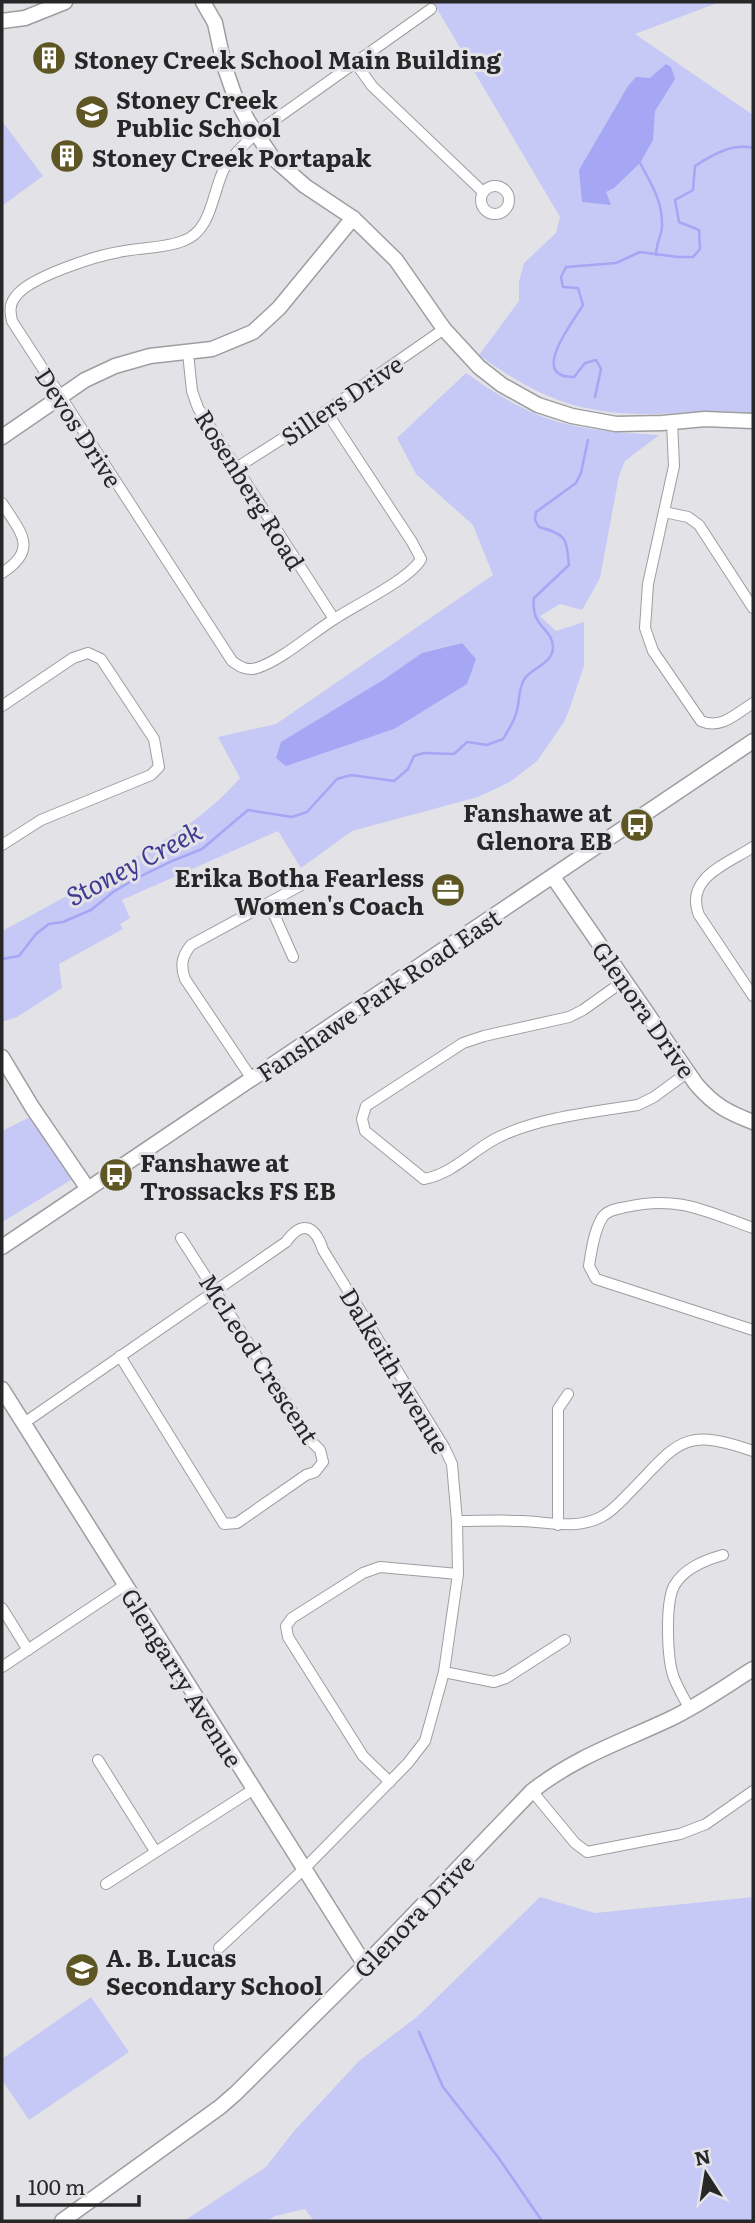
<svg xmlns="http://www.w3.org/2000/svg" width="755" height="2223" viewBox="0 0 755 2223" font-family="Literata,serif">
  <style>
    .green { fill: #c6c8f6; fill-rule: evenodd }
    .water { fill: #a5a6f4 }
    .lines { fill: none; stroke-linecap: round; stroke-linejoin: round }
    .stream { stroke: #a5a6f4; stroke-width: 2.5 }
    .street-casing { stroke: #9e9ea1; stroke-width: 12 }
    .secondary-casing { stroke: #9e9ea1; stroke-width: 17 }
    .street { stroke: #fff; stroke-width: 10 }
    .secondary { stroke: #fff; stroke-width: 14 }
    .labels { text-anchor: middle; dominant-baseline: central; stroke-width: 6; stroke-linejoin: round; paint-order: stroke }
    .poi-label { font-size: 24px; font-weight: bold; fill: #272728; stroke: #e3e3e7; text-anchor: start }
    .street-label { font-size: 24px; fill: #272728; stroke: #e3e3e7 }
    .water-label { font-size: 26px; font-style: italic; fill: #413891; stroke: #e3e3e7 }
  </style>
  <rect width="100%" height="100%" fill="#e3e3e7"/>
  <g class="green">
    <path d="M433 2H720L635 34 753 115V416C722 407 689 413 657 414 581 415 540 399 479 355L519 301V282L524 263 556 233 560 217Z"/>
    <path d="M2 121 43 176 2 206Z"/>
    <path d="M466 373C486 387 505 400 527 410 568 430 614 432 659 435L625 461 619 476 600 578 582 610 560 604 540 616 556 631 584 622V666L569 710 564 722 537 761 510 782 478 797 352 831 301 868 278 831 122 900 130 918 120 924 123 929 59 964 62 988 17 1017 2 1022V931C46 907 90 884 134 858 175 834 208 815 240 778L218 737 276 724 493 575 473 525 416 474 397 438ZM462 643 394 729 315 755 383 680 422 653Z"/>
    <path d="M32 1116 74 1175 73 1182 71 1180 4 1221 2 1217V1131Z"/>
    <path d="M540 1897 595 1913 753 1897V2221H314L305 2209 275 2216 267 2221H184L266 2167 294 2131 359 2061 418 2016Z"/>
    <path d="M91 1997 129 2052 29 2120 2 2080V2059Z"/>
  </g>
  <g class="water">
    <path d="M666 64 671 67 675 79 655 111 653 140 640 163 614 188 606 192 611 205 582 202 579 170 628 86 636 77 650 78Z"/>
    <path d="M462 643 476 659 467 684 394 729 286 766 276 758 281 742 383 680 422 653Z"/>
  </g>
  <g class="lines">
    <g class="stream">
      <path d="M640 163C652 185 663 202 662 227 661 237 656 244 656 255"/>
      <path d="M595 397 601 369 596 360 585 363 574 377C528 378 573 322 583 305L578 288 563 287 561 277 566 267 616 263 640 252 678 257H693L700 249 699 230 679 222 675 200 693 190 695 166C712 155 732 143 753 148"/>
      <path d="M2 959 19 956 36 934 49 924 63 922 91 910 113 892 135 879 172 861 202 849 248 810 292 817 307 812 337 779 351 775 394 781 408 769 414 756 424 753 454 754 467 742 487 745 503 739C508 730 515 721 517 710 520 699 518 688 525 678 534 667 553 663 553 647 552 627 530 627 534 598L569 565C566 537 567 535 539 527L535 520 536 512 576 483 581 473 588 440"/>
      <path d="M419 2032 443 2087 498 2157 542 2221"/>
    </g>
    <g class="street-casing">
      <g id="street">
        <path d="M355 62 372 86 483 192"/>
        <circle cx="495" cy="200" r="14"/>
        <path d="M188 353 192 391 198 408 334 619"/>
        <path d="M326 411 412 542 421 559C410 579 357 604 336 618 313 632 282 660 257 668 247 671 240 667 232 661L12 321C10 312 9 304 16 296 30 277 95 256 119 252 139 247 163 249 183 241 212 231 212 193 224 169 232 155 245 144 256 133L431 9"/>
        <path d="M672 422 674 466 648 584 645 628 653 651 701 721C721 730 737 713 753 703"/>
        <path d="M236 468 326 411 444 329"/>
        <path d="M2 503C21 533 39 549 2 573"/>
        <path d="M664 512 688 517 699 525 753 608"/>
        <path d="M2 706 73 658 88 653 101 659 154 739 159 767 151 775 41 820 2 845"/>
        <path d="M753 847C727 864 684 878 699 915L753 996"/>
        <path d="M269 903 293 957"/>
        <path d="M625 980 583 1010 569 1017 484 1036 463 1043 366 1106 362 1119 365 1131 424 1179C452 1174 471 1152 495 1139 535 1118 593 1112 638 1105L654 1097 688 1072"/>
        <path d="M252 1079 185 979C180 965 182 956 191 945L305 883"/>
        <path d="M753 1228C705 1211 678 1195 626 1207 617 1209 607 1210 602 1218 594 1231 591 1252 589 1266L596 1279 753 1330"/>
        <path d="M120 1356 224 1524 237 1523 306 1475 315 1472 323 1462 320 1450 311 1441 181 1238"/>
        <path d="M24 1423 286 1242C302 1220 315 1225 323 1250L444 1447 452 1464 457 1521 458 1574 444 1672 425 1741 408 1763 304 1869 219 1948"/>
        <path d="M457 1521C479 1521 501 1520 522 1521 549 1522 576 1530 601 1517 613 1511 621 1501 630 1492 678 1443 682 1426 753 1451"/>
        <path d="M558 1525V1409L568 1394"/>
        <path d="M2 1608 28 1650"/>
        <path d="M2 1667 125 1585"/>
        <path d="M444 1672 494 1682 506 1678 565 1640"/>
        <path d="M689 1708C684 1698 678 1688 674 1678 667 1660 665 1604 674 1586 684 1568 705 1560 723 1555"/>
        <path d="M98 1760 155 1851"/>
        <path d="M390 1782 363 1756 288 1637 286 1626 292 1618 363 1573 380 1567 458 1574"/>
        <path d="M532 1791 575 1843 587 1852 680 1834 706 1824 753 1791"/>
        <path d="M106 1884 254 1789"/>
      </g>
    </g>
    <g class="secondary-casing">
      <g id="secondary">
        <path d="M203 2 215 23 224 65 234 94 248 121 272 157 305 186 353 218 396 260 444 329 479 367 502 385 538 405 572 416 616 424 662 423 705 419 753 421"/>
        <path d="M2 21 25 18 65 2"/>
        <path d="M2 437 85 380 115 366 150 356 212 349 253 332 279 308 353 218"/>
        <path d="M553 877 696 1084C714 1105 727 1112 753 1122"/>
        <path d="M2 1057 32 1107 88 1189"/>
        <path d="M2 1247 753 741"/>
        <path d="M2 1389 365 1965"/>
        <path d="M62 2221 220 2107 236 2093 365 1965 532 1791C577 1756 619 1743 670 1719 699 1705 726 1686 753 1669"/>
      </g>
    </g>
    <use href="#street" class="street"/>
    <use href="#secondary" class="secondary"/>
  </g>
  <defs>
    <g id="building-disc" transform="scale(1.75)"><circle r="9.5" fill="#5e5724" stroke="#e3e3e7"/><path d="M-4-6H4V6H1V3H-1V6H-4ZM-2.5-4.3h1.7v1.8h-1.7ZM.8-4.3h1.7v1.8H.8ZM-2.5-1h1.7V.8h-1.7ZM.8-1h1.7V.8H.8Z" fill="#fff"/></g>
    <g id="school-disc" transform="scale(1.75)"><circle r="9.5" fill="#5e5724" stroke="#e3e3e7"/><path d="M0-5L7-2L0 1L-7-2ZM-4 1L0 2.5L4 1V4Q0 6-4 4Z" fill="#fff"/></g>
    <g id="bus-disc" transform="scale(1.75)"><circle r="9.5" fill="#5e5724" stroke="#e3e3e7"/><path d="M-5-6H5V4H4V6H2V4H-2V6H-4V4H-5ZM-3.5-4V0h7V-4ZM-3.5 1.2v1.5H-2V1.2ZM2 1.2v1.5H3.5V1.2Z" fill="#fff"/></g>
    <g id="office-disc" transform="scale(1.75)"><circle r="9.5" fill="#5e5724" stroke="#e3e3e7"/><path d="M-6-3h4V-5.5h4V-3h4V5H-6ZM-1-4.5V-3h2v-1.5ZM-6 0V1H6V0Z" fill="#fff"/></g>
  </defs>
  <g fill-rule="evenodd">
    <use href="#building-disc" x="49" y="58"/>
    <use href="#school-disc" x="92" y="112"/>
    <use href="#building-disc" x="67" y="156"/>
    <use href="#bus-disc" x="637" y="825"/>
    <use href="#office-disc" x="448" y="890"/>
    <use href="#bus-disc" x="116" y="1175"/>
    <use href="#school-disc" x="82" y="1970"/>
  </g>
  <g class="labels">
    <g class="poi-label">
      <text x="74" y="58">Stoney Creek School Main Building</text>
      <text x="116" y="98">Stoney Creek<tspan x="116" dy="28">Public School</tspan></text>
      <text x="92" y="156">Stoney Creek Portapak</text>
      <text x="612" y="811" text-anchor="end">Fanshawe at<tspan x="612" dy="28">Glenora EB</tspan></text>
      <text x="424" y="876" text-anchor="end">Erika Botha Fearless<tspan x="424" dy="28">Women's Coach</tspan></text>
      <text x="140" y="1161">Fanshawe at<tspan x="140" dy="28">Trossacks FS EB</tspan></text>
      <text x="106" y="1956">A. B. Lucas<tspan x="106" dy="28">Secondary School</tspan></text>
    </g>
    <g class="street-label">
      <text transform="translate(341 399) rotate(-34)">Sillers Drive</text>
      <text transform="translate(80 427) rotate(57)">Devos Drive</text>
      <text transform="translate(251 489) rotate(58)">Rosenberg Road</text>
      <text transform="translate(378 994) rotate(-34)">Fanshawe Park Road East</text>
      <text transform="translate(645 1009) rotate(55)">Glenora Drive</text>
      <text transform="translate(260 1358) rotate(57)">McLeod Crescent</text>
      <text transform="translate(396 1370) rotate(59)">Dalkeith Avenue</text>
      <text transform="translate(183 1677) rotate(58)">Glengarry Avenue</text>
      <text transform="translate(413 1915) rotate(-46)">Glenora Drive</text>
    </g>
    <g class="water-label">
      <text transform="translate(133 862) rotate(-28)">Stoney Creek</text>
    </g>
  </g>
  <rect width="755" height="2223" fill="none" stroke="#272728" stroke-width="7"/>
  <g transform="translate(706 2174) rotate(348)" stroke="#e3e3e7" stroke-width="5" paint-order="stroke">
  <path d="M0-5L12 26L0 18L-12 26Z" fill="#272728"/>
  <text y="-10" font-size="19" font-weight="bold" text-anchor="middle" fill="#272728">N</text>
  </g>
  <path d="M18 2195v10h121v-10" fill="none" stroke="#272728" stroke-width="3.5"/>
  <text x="28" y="2195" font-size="21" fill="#272728" stroke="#e3e3e7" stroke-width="5" paint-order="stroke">100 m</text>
</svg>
